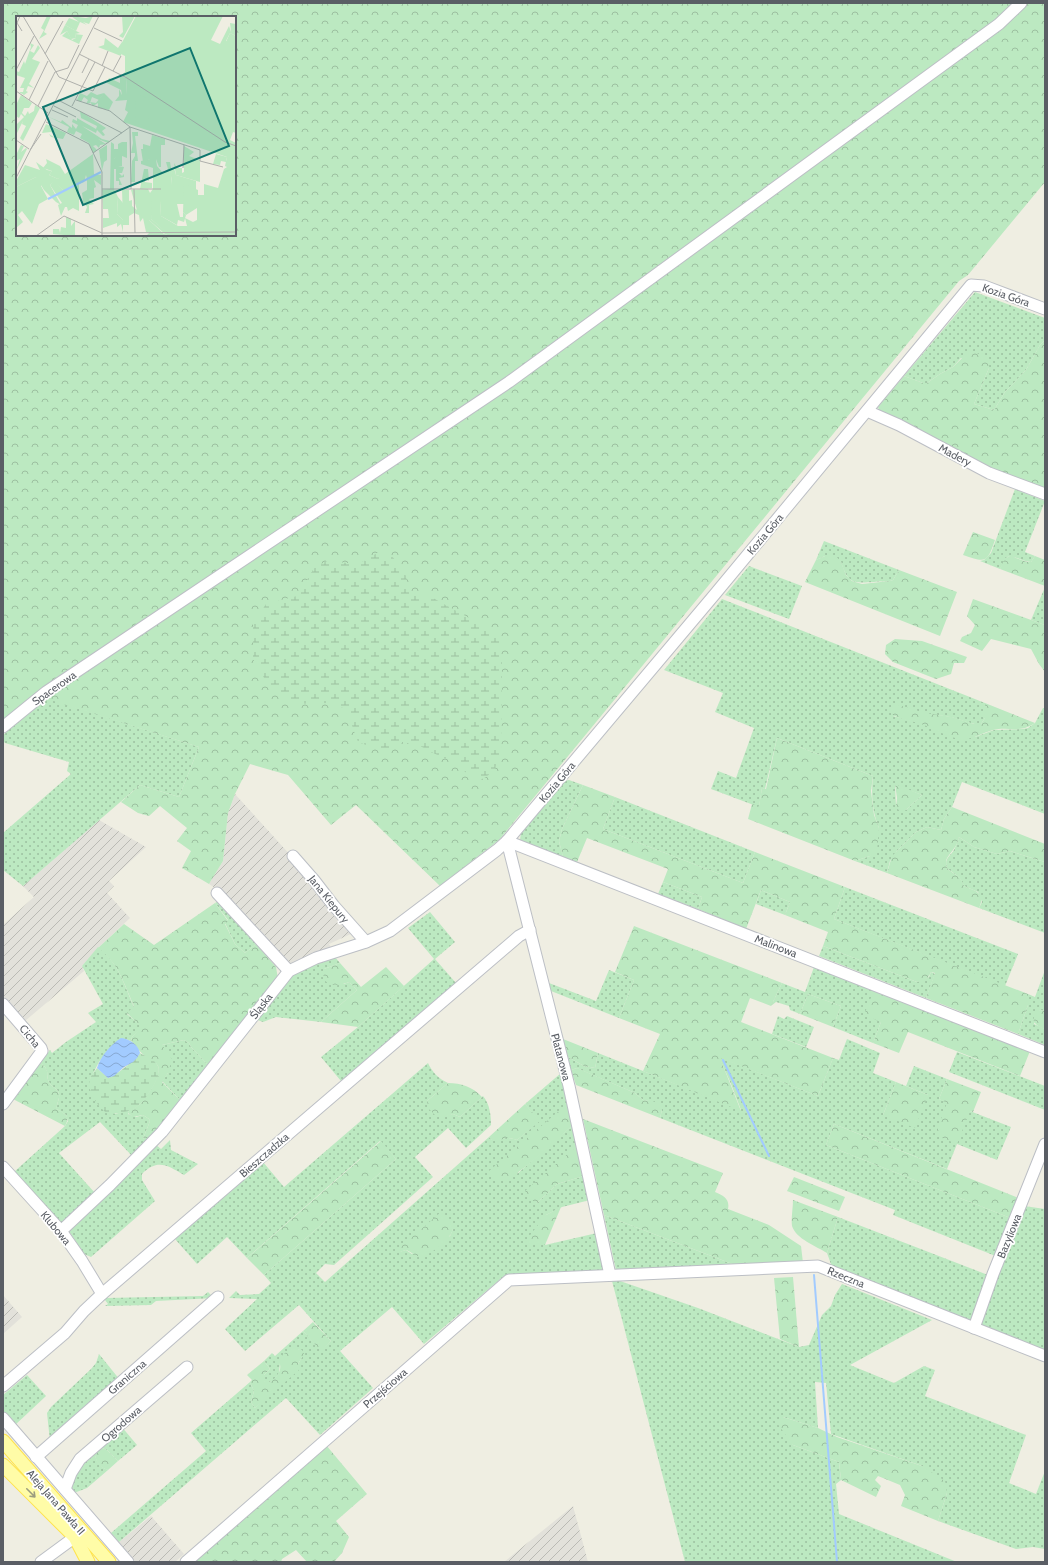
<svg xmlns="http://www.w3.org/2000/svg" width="1048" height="1565" viewBox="0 0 1048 1565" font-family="Cabin,sans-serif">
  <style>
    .industrial { fill: url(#industrial-furrows) }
    .grass { fill: url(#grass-dots); fill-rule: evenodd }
    .forest { fill: url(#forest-crowns); fill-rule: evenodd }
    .wetland { fill: url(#wetland-marsh) }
    .water { fill: url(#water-waves) }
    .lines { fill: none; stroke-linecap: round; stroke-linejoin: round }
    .stream { stroke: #a2cbff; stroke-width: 2 }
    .minor-casing { stroke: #bcbfc5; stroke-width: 13 }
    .major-casing { stroke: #ffe34b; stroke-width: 15 }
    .minor { stroke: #fff; stroke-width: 11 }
    .major { stroke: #fffca7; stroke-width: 13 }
    .oneway { stroke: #9c9d7f }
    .labels { text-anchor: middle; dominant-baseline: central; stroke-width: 3.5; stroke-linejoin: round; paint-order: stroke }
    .street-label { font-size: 11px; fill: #5a5e65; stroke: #fff }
    .inset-river { fill: none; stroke: #a2cbff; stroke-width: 2 }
    .inset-road { fill: none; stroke: #afb0ac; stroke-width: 1 }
    .view { fill: #0f766e; fill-opacity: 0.15; stroke: #0f766e; stroke-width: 2 }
    .inset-edge { fill: none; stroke: #5a5e65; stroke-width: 2 }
  </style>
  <defs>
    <pattern id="industrial-furrows" width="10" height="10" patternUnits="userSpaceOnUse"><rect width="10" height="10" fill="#e2e1da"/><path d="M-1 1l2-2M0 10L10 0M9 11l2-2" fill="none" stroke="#babab4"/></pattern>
    <pattern id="grass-dots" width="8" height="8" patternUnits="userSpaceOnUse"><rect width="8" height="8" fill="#bce9c1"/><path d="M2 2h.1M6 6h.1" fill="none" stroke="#9cc0a0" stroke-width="1.8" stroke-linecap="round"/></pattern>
    <pattern id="forest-crowns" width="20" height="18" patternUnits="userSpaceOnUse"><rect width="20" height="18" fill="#bce9c1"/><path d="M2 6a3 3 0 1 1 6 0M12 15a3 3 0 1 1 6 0" fill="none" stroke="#9cc0a0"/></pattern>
    <pattern id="wetland-marsh" width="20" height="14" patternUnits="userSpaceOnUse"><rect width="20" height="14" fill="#bce9c1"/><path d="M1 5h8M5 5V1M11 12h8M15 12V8" fill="none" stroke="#9cc0a0"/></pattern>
    <pattern id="water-waves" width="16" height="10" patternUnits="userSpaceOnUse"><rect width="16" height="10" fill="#a2cbff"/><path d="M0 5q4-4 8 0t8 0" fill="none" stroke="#87a8d2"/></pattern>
  </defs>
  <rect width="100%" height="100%" fill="#efeee2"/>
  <g class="industrial">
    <path d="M235 794 302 868 353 933 329 944 332 949 294 964 285 961 224 894 209 884 223 861 228 813Z"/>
    <path d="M99 820 146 847 109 881 114 886 107 893 130 918 98 948 82 966 84 971 25 1021 3 996V925L34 897 23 886Z"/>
    <path d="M3 1295 22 1317 3 1334Z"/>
    <path d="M573 1506 588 1562H504Z"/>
    <path d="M151 1516 184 1554 175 1562H136L119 1542Z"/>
  </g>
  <g class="grass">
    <path d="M975 292 1045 318V340L1040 345 1026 370 1005 392 994 410 974 404 989 368 961 358 953 367 940 374 927 383H923L904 376Z"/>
    <path d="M1015 489 1045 501 1025 552 1035 556 1031 562C1023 562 1015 555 1007 557L1000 569 980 561 984 560 991 553Z"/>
    <path d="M824 541 899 570 893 580 890 581C884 582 879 581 874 582 853 583 848 584 841 562L825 556 816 560Z"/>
    <path d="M749 566 802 586 789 619 725 595Z"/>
    <path d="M1045 587V625L1031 620Z"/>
    <path d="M722 599 985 703V718L981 724C970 725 961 719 950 717 929 713 915 714 893 716L975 737 994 730 1023 729 1028 728 1035 723 1043 708H1045V814L962 782 952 807 944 819 941 830 927 827 916 832 897 851 890 861 887 873 855 861 870 856 879 828C872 811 871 794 873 776L777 738 765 789 762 788 759 807 711 789 718 771 736 778 754 728 715 712 723 693 664 670ZM895 785 922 795 906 810 896 806Z"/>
    <path d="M47 698 199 747 179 797 140 785 23 886 3 870V833L71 774 67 771 69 762 5 743 3 741V735Z"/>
    <path d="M569 780 583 785 562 829 559 841 563 857 520 840 521 833 564 781Z"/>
    <path d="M615 797 755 852 743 883 603 829Z"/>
    <path d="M959 837 974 847 997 854 1010 851 1045 862V933L979 908 982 902 978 892 964 886C959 874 956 876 947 868 944 859 949 857 954 850 956 846 958 841 959 837Z"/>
    <path d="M663 882 702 897 698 909 658 894Z"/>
    <path d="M845 887 1018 954 1005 986 834 919Z"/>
    <path d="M761 890 790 902 785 915 756 904Z"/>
    <path d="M220 900 256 944 245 953 235 944 225 923 228 920 215 903Z"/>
    <path d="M430 912 455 942 435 959 456 983 341 1081 321 1057 358 1027 434 959 408 928Z"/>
    <path d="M823 946 917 982 929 977 931 972 935 974 926 998 819 956Z"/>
    <path d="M98 947C118 962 124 984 134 1007L127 1014 142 1027 132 1037 131 1041 125 1039 111 1046 99 1062 90 1079 115 1114 129 1110 128 1114 136 1117 143 1115 149 1119 150 1121 143 1139V1146L133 1157 100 1122 59 1153 95 1193 62 1225 14 1172 65 1126 68 1121 66 1115 57 1109C56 1104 60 1099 59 1094 58 1088 51 1087 49 1082 45 1073 51 1070 40 1063L50 1050 52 1053 66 1042 96 1022 88 1013 103 1004 82 966Z"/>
    <path d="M335 957 340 963 324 969 344 984 349 982 357 990 321 1022 276 1017 263 1022 255 1019 294 972Z"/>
    <path d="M814 967 874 990 881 1022 873 1043 833 1027 841 1006 808 994 800 1014 790 1010 789 1006 776 1002 771 1006 782 983 805 992Z"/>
    <path d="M609 970 634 980 619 1018 551 991 549 983 596 1001Z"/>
    <path d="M1045 970V1011L1040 1010 1034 1024 1045 1029V1045L1018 1034 1028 1005V994L1035 997Z"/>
    <path d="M778 1016 784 1019 787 1016 814 1027 806 1047 772 1034Z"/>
    <path d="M847 1039 880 1053 873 1073 896 1082 883 1115 928 1095 906 1086 914 1066 947 1079 939 1099 1011 1127 997 1160 957 1144 947 1169 834 1124 826 1145 1013 1219 998 1257 893 1215 895 1210 660 1118 662 1110 649 1101 643 1100 635 1093 581 1070 577 1068 571 1070 568 1057 584 1066 595 1068 598 1053 741 1110 731 1084 719 1057 818 1096 833 1058 839 1060Z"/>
    <path d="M184 1040 189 1043 191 1047 210 1067 181 1101 162 1081 168 1073 162 1045Z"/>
    <path d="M957 1052 1045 1086V1110L949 1072Z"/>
    <path d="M428 1063C432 1072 439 1079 448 1083L427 1101 443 1116 453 1114 460 1117 483 1096C490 1104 491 1116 491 1125L466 1148 448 1128 415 1157 433 1177 334 1265 325 1264 316 1273 325 1282 489 1137C495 1144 500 1138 507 1138 510 1138 514 1139 517 1140L539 1121 525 1104 561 1073 568 1103 517 1174 573 1125 577 1146 536 1204 557 1184 584 1176 590 1200 562 1207 546 1215 545 1245 597 1233 605 1271 504 1276 424 1344 392 1307 340 1351 373 1388 320 1435 286 1398 119 1542 111 1533 206 1451 191 1433 250 1382 254 1391 251 1402 255 1408 297 1366 302 1357 299 1349H292L280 1363 279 1373 274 1380 267 1383 264 1381V1375L270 1369 264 1361 272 1353 275 1356 303 1331 321 1350 331 1341 299 1305 245 1351 225 1329 257 1299 229 1298 236 1291 240 1295 259 1294 271 1283 264 1275 396 1159 380 1141 247 1258 227 1237 197 1264 175 1239 263 1162 284 1187ZM453 1229 450 1236 412 1254 406 1250 399 1252Z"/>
    <path d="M170 1140 171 1150 198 1164 184 1175C168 1166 158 1158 142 1174V1180L155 1201 91 1257 84 1254 69 1231 144 1157 155 1144 161 1149Z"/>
    <path d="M1024 1206 1045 1209V1352L977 1324Z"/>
    <path d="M604 1215 735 1265 616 1270Z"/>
    <path d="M838 1217 988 1275 971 1322 832 1267 827 1253Z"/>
    <path d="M612 1281H620L698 1308 799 1347 809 1345 822 1315 831 1306 835 1295 842 1284 932 1320 850 1365 894 1383 924 1366 935 1370 925 1396 1026 1435 1009 1483 1036 1494 1045 1471V1549L1033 1547 1016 1549 938 1521 947 1493 922 1466 831 1434 826 1383 815 1382 818 1428 783 1417 793 1445 839 1462 841 1480 836 1484 839 1514 957 1562H685Z"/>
    <path d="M208 1292 214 1298 156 1301 151 1305 105 1306 108 1304 105 1300 106 1298 203 1296Z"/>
    <path d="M99 1354 120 1380 50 1441 47 1413 51 1407 91 1369 96 1363Z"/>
    <path d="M27 1375 46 1396 14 1426 3 1412V1395Z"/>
    <path d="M121 1426 137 1445 118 1461 107 1450 97 1446Z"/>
    <path d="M94 1452C97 1462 98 1466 108 1470L87 1488 74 1493 69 1490 75 1470Z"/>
  </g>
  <g class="forest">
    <path d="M3 3H1045V182L968 275 959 281 499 840 440 886 356 805 331 825 288 775 250 764 235 794 228 813 223 861 209 884 182 868 191 851 177 841 187 828 160 806 149 816 138 813 121 802 140 785 179 797 199 747 35 695 3 722ZM17 17H235V235H17Z"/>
    <path d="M1045 340V490L998 472 880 413 878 407 904 376 923 383H927L940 374 953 367 970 350 988 358 989 368 974 404 994 410 1005 392 1026 370 1040 345Z"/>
    <path d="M973 532 995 540C987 563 986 563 963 555Z"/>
    <path d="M835 555 841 562 846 575 852 581 862 584 890 581 893 580 899 570 957 592 940 636 805 582 816 560 825 556Z"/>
    <path d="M1011 556 1027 562H1031L1035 556 1045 560V586L1000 569 1005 558Z"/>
    <path d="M973 599 1045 625V672L1039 664 1031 649 991 639 982 651 960 641 962 637 971 633 975 625 967 616Z"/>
    <path d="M895 639 922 641 967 657 964 663H954L951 674 936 679 893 662 885 654 886 645Z"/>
    <path d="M985 703 1035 723C1019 734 1009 726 993 730 982 733 973 740 961 739 948 738 934 728 921 724 911 720 897 720 890 712L892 707 895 704 925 713 952 717 974 724H981L985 718Z"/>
    <path d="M777 738 873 776 871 791 874 815 879 828 877 852 870 856 855 861 748 819 752 804 759 806 762 788 766 789Z"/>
    <path d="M895 784 922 795 906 810 900 812 896 806 897 798Z"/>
    <path d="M583 785 615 797 603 829 743 883 755 852 845 887 834 919 1028 994V1005L1018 1034 926 998 935 973 931 972C928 979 924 981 917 982L823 946 828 932 785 915 790 902 761 890 746 929 698 909 702 897 663 882 668 869 587 838 577 862 563 857 559 841 562 829Z"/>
    <path d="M952 807 1045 844V862L1010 851 997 854 974 847 959 837C958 842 956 846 953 850 948 857 944 859 947 868 955 876 960 874 964 886 976 891 986 893 979 908L887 873 892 856 916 832 927 827 941 830 944 819Z"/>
    <path d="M215 903 228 921 225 924 235 944 245 953 256 944 276 967 278 979 210 1067 191 1047 189 1043 184 1040 162 1045 172 1059 168 1073 162 1082 181 1101 143 1146V1139L150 1121 149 1119 143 1115 133 1117 128 1113 129 1110C132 1109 137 1107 140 1104 146 1098 162 1075 158 1066 156 1062 152 1061 149 1059 141 1054 137 1047 131 1041L132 1037 141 1027 127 1013 134 1006C124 984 118 962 98 948L124 924 154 945Z"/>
    <path d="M634 926 782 983 771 1006 750 998 741 1022 833 1058 818 1096 720 1058 741 1111 643 1071 660 1034 619 1018 634 980 615 972Z"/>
    <path d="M340 963 361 987 386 967 404 986 358 1027 321 1022 357 990 349 982C337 987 320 987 324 969Z"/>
    <path d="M874 990 1030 1051 1020 1076 908 1032 899 1053 873 1043 881 1022 864 1015Z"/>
    <path d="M808 994 841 1006 833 1027 800 1014Z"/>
    <path d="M1040 1010 1045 1011V1029C1035 1026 1028 1019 1040 1010Z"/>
    <path d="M563 1039 598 1053 595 1068 584 1066 568 1057Z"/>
    <path d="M40 1063C51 1070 45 1073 49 1082 51 1087 58 1088 59 1094 60 1099 56 1104 57 1109 65 1114 71 1116 65 1126L11 1098Z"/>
    <path d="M577 1068 635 1093 643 1100 652 1101 658 1103 662 1110 660 1118 576 1085 571 1070Z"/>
    <path d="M947 1079 981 1092 973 1112 970 1111 957 1144 935 1135 947 1103 939 1099Z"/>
    <path d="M896 1082 928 1095 915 1128 883 1115Z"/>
    <path d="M448 1083C461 1083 473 1087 482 1097L460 1117 453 1114 443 1117 435 1115 428 1108 427 1101Z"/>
    <path d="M568 1103 573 1125C561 1136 513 1182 500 1181 494 1181 492 1176 489 1171Z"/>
    <path d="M525 1104 540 1121 517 1140C514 1139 510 1138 507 1138 499 1139 496 1145 489 1137Z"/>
    <path d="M583 1119 723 1173 715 1192C724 1196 730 1199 728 1209L769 1225 801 1246 803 1263 735 1265 604 1215Z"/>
    <path d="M834 1124 1021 1199 1013 1219 826 1145Z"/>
    <path d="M381 1141 396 1159 264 1275 247 1258Z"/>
    <path d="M577 1146 584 1176 557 1184 536 1204 525 1191Z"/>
    <path d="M794 1177 845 1197 839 1211 787 1191Z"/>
    <path d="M793 1200 838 1217 827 1253C816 1246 796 1239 792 1226 791 1218 793 1208 793 1200Z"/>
    <path d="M561 1207 545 1245H528L526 1242 527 1239 546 1215Z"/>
    <path d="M441 1212C445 1216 452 1222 453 1227 454 1237 430 1256 421 1256 415 1257 412 1252 406 1250L399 1252 397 1250Z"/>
    <path d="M793 1277 799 1347 780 1339 774 1278Z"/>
    <path d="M313 1322 331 1341 321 1351 303 1331Z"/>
    <path d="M294 1348 302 1350 304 1354 298 1364 299 1370 255 1408 251 1402 254 1391 250 1382 252 1380 247 1375 264 1361 270 1369 264 1375V1381L270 1382C277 1377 283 1370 279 1361 282 1355 287 1350 294 1348Z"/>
    <path d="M783 1417 818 1428 837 1437 922 1466 945 1481 947 1493 938 1521 901 1506 905 1495 900 1485 878 1476 875 1480 881 1486 876 1497 841 1480 839 1462 793 1445 777 1423Z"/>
    <path d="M326 1445 367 1494 336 1521 349 1537 342 1553 334 1562H307L296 1550 282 1559 281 1562H194Z"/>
    <path d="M97 1446 107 1450 118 1461 108 1470C97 1466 97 1462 94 1452Z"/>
  </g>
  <g class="wetland">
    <path d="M379 552 391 555 405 572 409 590 433 598 498 634 502 663 501 753 494 771 483 779 465 772 458 761 443 758 420 746 403 742 382 751 358 742 346 709 328 703 292 704 267 683 253 659V624L266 604 297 596 315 567 327 561 358 564Z"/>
    <path d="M140 1053C145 1056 155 1060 158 1066 163 1075 145 1101 138 1106 130 1112 117 1114 108 1114 99 1108 86 1091 90 1079 91 1075 95 1071 97 1068L108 1078C114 1077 138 1058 140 1053Z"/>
  </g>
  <path class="water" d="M121 1038C129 1039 138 1044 140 1053L137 1058 133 1062 124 1067 114 1076 108 1078 97 1068C101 1056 110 1045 121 1038Z"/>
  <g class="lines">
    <g class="stream">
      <path d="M723 1060 769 1156"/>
      <path d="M814 1275 837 1562"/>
    </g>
    <g class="minor-casing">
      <g id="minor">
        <path d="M867 411 899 425 989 473 1045 494"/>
        <path d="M3 727 46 692 509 382 999 24 1021 3"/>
        <path d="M507 841 1045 1052"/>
        <path d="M507 841 569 1086 610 1275"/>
        <path d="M293 856 314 880 334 906 366 942"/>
        <path d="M217 893 289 971"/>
        <path d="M3 1004 41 1048 42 1051 3 1104"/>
        <path d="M3 1167 61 1231 82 1261 102 1294"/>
        <path d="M61 1231 110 1185 162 1132 289 971 316 958 366 942 390 931 497 850 507 841 715 594 971 285 984 286 1045 309"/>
        <path d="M974 1328 993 1274 1045 1144"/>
        <path d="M3 1386 65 1333 84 1311 102 1294 519 936 530 930"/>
        <path d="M3 1418 128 1562"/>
        <path d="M36 1457 218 1297"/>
        <path d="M65 1489 71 1473 80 1459 187 1367"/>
        <path d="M41 1562 75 1537"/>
        <path d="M186 1562 509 1280 818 1266 1045 1356"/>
      </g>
    </g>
    <g class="major-casing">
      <g id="major">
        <path d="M3 1441 109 1562"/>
        <path d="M3 1465 75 1537 88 1562"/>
      </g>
    </g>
    <use href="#minor" class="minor"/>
    <use href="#major" class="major"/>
  </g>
  <defs><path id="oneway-shaft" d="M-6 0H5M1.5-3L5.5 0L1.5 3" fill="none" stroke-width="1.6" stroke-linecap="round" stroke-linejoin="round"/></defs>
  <use class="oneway" href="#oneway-shaft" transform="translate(31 1493) rotate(45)"/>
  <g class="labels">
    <g class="street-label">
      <text transform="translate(1006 295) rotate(19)">Kozia Góra</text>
      <text transform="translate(955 455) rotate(28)">Madery</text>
      <text transform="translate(765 534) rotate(-50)">Kozia Góra</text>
      <text transform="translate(54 688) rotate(-35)">Spacerowa</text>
      <text transform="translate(557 782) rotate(-50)">Kozia Góra</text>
      <text transform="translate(329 899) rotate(51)">Jana Kiepury</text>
      <text transform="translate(776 946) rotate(21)">Malinowa</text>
      <text transform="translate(261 1006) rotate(-52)">Śląska</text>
      <text transform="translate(30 1036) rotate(51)">Cicha</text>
      <text transform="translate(561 1057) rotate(75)">Platanowa</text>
      <text transform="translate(264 1155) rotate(-41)">Bieszczadzka</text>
      <text transform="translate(56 1228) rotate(50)">Klubowa</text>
      <text transform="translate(1009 1236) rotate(-68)">Bazyliowa</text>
      <text transform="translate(846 1277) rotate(22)">Rzeczna</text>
      <text transform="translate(127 1377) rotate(-41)">Graniczna</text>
      <text transform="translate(385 1388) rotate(-41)">Przejściowa</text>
      <text transform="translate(121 1424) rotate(-41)">Ogrodowa</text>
      <text transform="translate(56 1502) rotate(49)">Aleja Jana Pawła II</text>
    </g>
  </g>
  <g transform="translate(16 16)">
    <rect width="220" height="220" fill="#efeee2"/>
    <path d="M55 0 70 2 77 0 73 8 67 6 71 9 64 6 60 15 49 9 53 2 63 6ZM213 9 214 17 220 20V32L213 31 210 26 214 17ZM51 15 56 24 60 22 59 18 67 19 63 28 46 20ZM89 22 102 32 106 26 105 40 82 31 88 29ZM14 27 18 29 14 35 18 37 22 29 24 32 16 43 24 46 13 68 18 72 12 70 10 75 12 76 8 79 3 76H7L8 72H4L9 62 0 59V55L3 56 8 45 9 48 15 31ZM104 60 110 62 111 79H106L105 74 91 67 93 62 104 67ZM75 76 81 79 88 77 83 84 76 81 74 87 70 88 72 84 68 81 65 86 61 84 64 77 71 80ZM5 79 12 84 9 91 12 84 16 87 13 92H8L6 97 9 100 12 95 13 98 18 95 19 89 24 92 7 125 4 122 10 110 6 108 7 105 0 119V109L8 101 5 98 3 102 0 100V89ZM64 95 90 112 86 115 89 119 87 120 81 114 80 117 66 110 86 123 94 125 92 127 82 123 90 128 84 129 83 132 80 129 77 130 81 134 77 137 73 127 64 122 66 118 60 115 58 119 51 116 53 111 33 101 45 106 46 104 56 112V108L60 113 62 109 56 106 57 103 61 105V102L80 113 81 110 65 102ZM136 119 149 123V129H145V151H143L140 143 141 150 147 157V161L149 158 155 160 156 169 155 152H158L160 159 180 165V174L174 173 168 188H161L164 201H167V196L170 199 168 206 162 204 161 209 145 200 144 185H139L135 203 155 220 149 218 133 204V216H130L127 202 124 206 123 199 118 197 113 200V209H107V216L105 208 101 211V207L87 212V202H93L92 193H87L86 174 94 173 95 126 98 128V143L102 139V150L108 151 106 157H103L106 160 108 158V161L103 162 106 169H103V165H100V153H98V173L102 181 101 198 107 204 106 174H113V185L116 184V190L121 194 115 174 132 173 134 177 137 173V152L125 148V145L134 143V133H127V128L134 130ZM5 129 8 130 5 136 10 132 11 133 0 155 4 143 0 145V139ZM77 138 78 158 85 159V169L78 164 80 171 78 172V182L73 183 78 188 73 189V197H69L71 191 67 186 66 177 71 174V164L75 162 71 163 70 159 68 166 63 168V195L57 192 52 195 51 191H49L45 200 42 189 46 187 34 169 38 164 47 174V160L42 163 33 159 36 155 27 152 31 147 30 143 44 150 49 158ZM200 138 211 141 210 146 205 145 204 149 197 148ZM128 153H132L133 165 129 164V166L136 167V172L124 173ZM50 201 55 203V210L59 205V220L37 218V213H43L44 217 45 211 50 212Z" fill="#bce9c1"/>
    <path d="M31 0H35L28 16 31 18 23 23 28 14 25 12ZM106 0H119L107 22 103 20 107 16ZM120 0H207L195 24 204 28 213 10 215 16 214 7 220 8V20L214 17 210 25 214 27 213 31H220V117L217 116 214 124 220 127V220H130L133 217V204L148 218 153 219 135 203 136 181 139 185 144 184 145 200 162 210H171L169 202 177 206 181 204V192L170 199 167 196 168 168 182 174V179H188V168L202 172 208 153 211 151 209 150 211 141 107 106 112 96 109 94 111 84 99 85 103 80V73L106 79 111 78 110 61 106 59 109 56V40L101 36ZM49 9 64 17 59 18 60 22 55 23 51 15 44 19ZM88 77 97 86 93 94 82 92V87L77 90 74 86 80 87ZM30 108 50 117 47 123 35 121 33 118 38 121 39 118 35 116 26 117ZM116 116H122V120H119L122 145H119V166H115L116 145 119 140V137H115L117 127ZM106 126H111V142L106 140V150H102V140L98 143V133H102V128ZM91 129V144L88 146 86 155 83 134ZM168 130 178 136 173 140 184 144V166L160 159 158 147 161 152H166V157L168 156ZM125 133H134V143L127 146ZM20 146 31 154 36 155 33 159 42 163 47 158V174L38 165 34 169 45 189 40 186 28 174 20 161 0 171V165L9 149 24 154ZM150 146H154L158 169 155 160 151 162 150 158V163L147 161V157L152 153ZM102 181 107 187V204L101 198Z" fill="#bce9c1"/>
    <path d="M125 79 132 83 136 89 133 102 120 107 119 86ZM20 161 27 162 25 170 32 183 23 188 16 208 6 195 2 199 7 206 0 212V171Z" fill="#bce9c1"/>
    <path class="inset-river" d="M32 183 85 156"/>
    <path class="inset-road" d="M4 0 1 7 6 15M7 0 43 61 77 75 89 51M78 12 106 25M29 38 47 5M63 38 111 62 209 126 220 130M86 50 92 35M0 54 18 20M97 55 105 40M66 57 73 43M0 75 32 97M13 84 32 45M42 84 106 117M60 84 94 95 114 111 184 134V145L207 151M22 90 39 56 52 52 63 29M38 90 60 101M56 90 79 46M36 94 52 101M30 106 73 128 86 156V220M114 111 115 173M0 124 13 133M14 134 25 118M77 137 114 111M167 152 168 129M0 162 83 0M86 173H145M118 173 119 217M20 220 48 200 86 217 220 216"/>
    <path class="view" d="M174 32 213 130 67 189 27 91Z"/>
    <rect width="220" height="220" class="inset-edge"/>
  </g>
  <rect width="1048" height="1565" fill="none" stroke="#5a5e65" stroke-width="8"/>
</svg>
